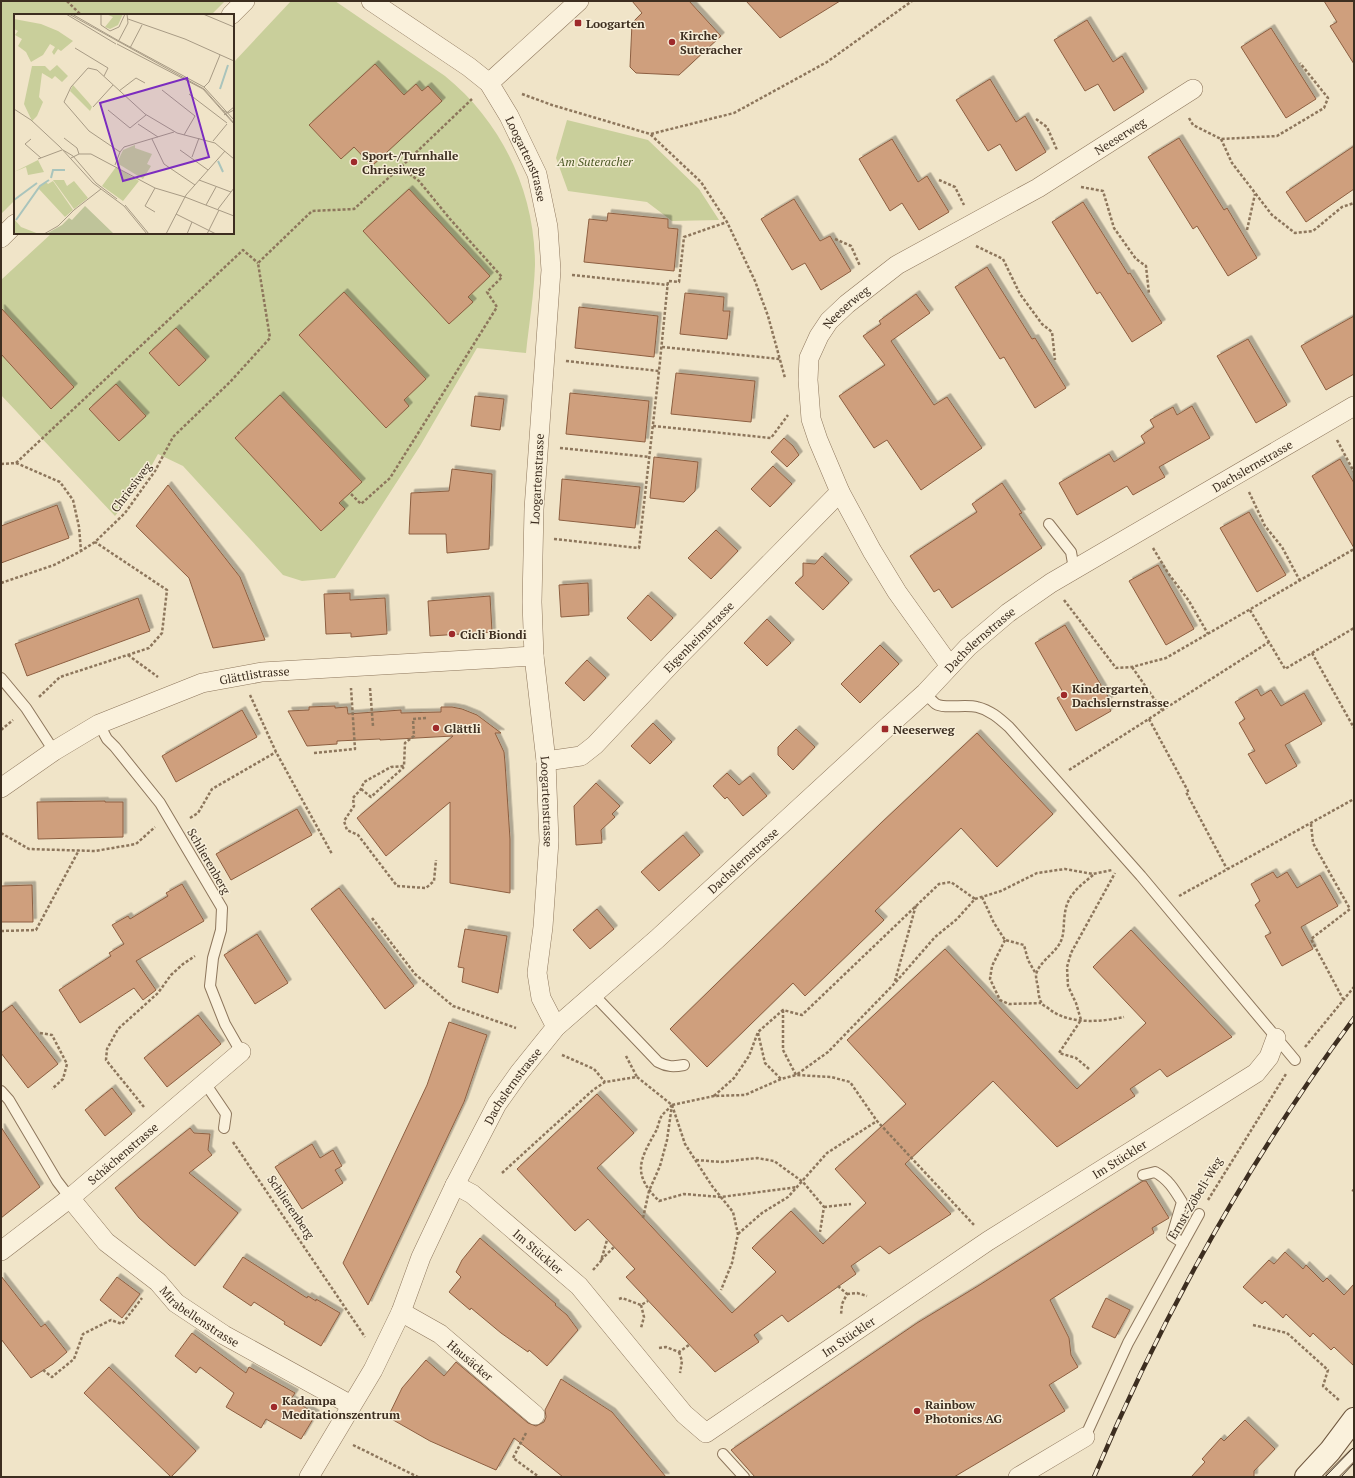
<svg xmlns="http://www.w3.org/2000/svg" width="1355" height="1478" viewBox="0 0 1355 1478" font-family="'PT Serif',serif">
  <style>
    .green { fill: #c9cf9b }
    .building { fill: #cf9f7d; stroke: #8d5f41; filter: url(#shadow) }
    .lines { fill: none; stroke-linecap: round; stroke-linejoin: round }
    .lane-casing { stroke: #8d765c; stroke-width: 12 }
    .street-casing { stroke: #8d765c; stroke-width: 20 }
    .secondary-casing { stroke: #6f573f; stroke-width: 24 }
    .path { stroke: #8d765c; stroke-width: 2.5; stroke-dasharray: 3 2; stroke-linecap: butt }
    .lane { stroke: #faf1dc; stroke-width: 10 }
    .street { stroke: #faf1dc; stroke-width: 19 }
    .secondary { stroke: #faf1dc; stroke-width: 22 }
    .tram { stroke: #3d2e20; stroke-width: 1 }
    .rail-casing { stroke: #3d2e20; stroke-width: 4.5 }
    .rail { stroke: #f7eed8; stroke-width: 3; stroke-dasharray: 9; stroke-linecap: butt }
    .poi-dot { fill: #9e2a2b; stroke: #f7eed8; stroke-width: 1.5 }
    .labels { text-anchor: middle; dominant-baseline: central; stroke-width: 3; stroke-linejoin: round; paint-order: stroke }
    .poi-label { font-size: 12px; font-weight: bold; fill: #3d2e20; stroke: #f7eed8; text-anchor: start }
    .street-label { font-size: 12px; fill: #3d2e20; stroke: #f7eed8 }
    .park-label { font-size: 12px; font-style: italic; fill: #4d5a26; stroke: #f7eed8 }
    .inset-river { fill: none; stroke: #a9c4bc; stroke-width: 2 }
    .inset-road { fill: none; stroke: #a89b85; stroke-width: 1 }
    .view { fill: #7b2cbf; fill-opacity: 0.15; stroke: #7b2cbf; stroke-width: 2 }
    .inset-edge { fill: none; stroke: #3d2e20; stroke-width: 2 }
  </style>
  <defs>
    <filter id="shadow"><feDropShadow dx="3.5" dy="-3.5" stdDeviation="0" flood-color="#0004"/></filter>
  </defs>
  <rect width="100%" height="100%" fill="#f0e4c8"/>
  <g class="green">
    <path d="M1 1H225L211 15H15V200L1 214Z"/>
    <path d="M291 1H335L445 76C502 122 535 192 535 265 534 295 529 324 526 353L477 348 420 446 335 578 302 581 283 575 183 466 158 454 143 481 115 516 1 395V280L52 233H233V63Z"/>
    <path d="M567 120 648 140 699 189 719 220 672 221 647 202 568 191 556 158Z"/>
  </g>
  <g class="building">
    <path d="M632 1H689L721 36 679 75 636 73 630 67 632 23 642 13Z"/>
    <path d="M746 1H840L780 38Z"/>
    <path d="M1324 1H1354V64L1330 26 1337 22Z"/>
    <path d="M1087 20 1113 62 1122 56 1144 92 1114 111 1098 84 1085 91 1054 40Z"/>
    <path d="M1271 28 1316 99 1286 118 1241 47Z"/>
    <path d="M375 64 404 95 416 84 422 91 428 86 442 101 372 166 354 147 341 159 309 125Z"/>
    <path d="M990 79 1016 122 1025 116 1046 152 1016 171 1000 144 988 151 956 100Z"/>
    <path d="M1179 138 1224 210 1227 208 1257 258 1228 276 1197 226 1193 229 1148 157Z"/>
    <path d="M892 139 918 182 927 176 949 212 919 230 902 203 890 211 859 159Z"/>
    <path d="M1354 146V189L1306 222 1286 192Z"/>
    <path d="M409 189 490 276 468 297 473 302 449 324 363 231Z"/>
    <path d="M794 199 820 241 830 236 851 271 821 290 805 263 792 270 761 219Z"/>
    <path d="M1083 202 1128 274 1130 273 1162 323 1132 342 1100 292 1097 294 1052 222Z"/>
    <path d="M608 213 668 219V228L678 229 674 271 584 262 589 219 607 221Z"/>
    <path d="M987 267 1032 339 1035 338 1066 388 1035 408 1004 357 1000 359 955 287Z"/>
    <path d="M344 292 426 379 404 400 409 406 386 428 299 335Z"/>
    <path d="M685 293 724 297 723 311H730L727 339 680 334Z"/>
    <path d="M916 294 930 313 891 341 934 405 947 397 982 448 921 490 887 440 874 448 839 396 885 365 863 336 881 324 879 321Z"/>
    <path d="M579 307 658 316 654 357 575 348Z"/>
    <path d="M1 308 74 387 51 409 1 354Z"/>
    <path d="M1354 316V374L1326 390 1301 346Z"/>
    <path d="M176 328 206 360 179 386 149 353Z"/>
    <path d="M1248 339 1287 405 1256 423 1217 356Z"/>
    <path d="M676 373 755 381 751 422 671 414Z"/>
    <path d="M116 384 146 416 119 441 89 409Z"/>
    <path d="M570 393 649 401 645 442 566 434Z"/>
    <path d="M280 395 362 482 339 503 345 509 321 531 235 438Z"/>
    <path d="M475 396 504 399 500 430 471 426Z"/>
    <path d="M1192 406 1210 438 1159 467 1165 477 1133 495 1127 486 1077 515 1059 483 1109 454 1114 462 1145 443 1141 436 1154 427 1150 420 1173 407 1177 415Z"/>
    <path d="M784 438 793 446 799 455 787 467 771 452Z"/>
    <path d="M654 457 698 462 695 491 684 502 650 498Z"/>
    <path d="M1340 459 1354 483V548L1312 476Z"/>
    <path d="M773 466 792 484 770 507 751 489Z"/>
    <path d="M452 469 492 474 489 549 447 553 446 534H409L411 493 449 491Z"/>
    <path d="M562 479 640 487 635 528 559 520Z"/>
    <path d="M1002 483 1022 513 1019 514 1042 548 952 608 939 589 934 592 910 556 977 512 972 504Z"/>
    <path d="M168 485 240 577 265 640 213 648 189 578 136 526Z"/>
    <path d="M57 505 69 538 1 563V526Z"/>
    <path d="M1249 512 1286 575 1257 592 1220 528Z"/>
    <path d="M716 530 738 551 711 579 688 558Z"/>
    <path d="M822 556 849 583 823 610 795 583 803 576V563L815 564Z"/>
    <path d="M1158 565 1194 629 1166 645 1129 581Z"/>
    <path d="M588 583 589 615 561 617 559 585Z"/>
    <path d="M350 593V600L385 598 387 634 351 637V633L326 634 324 594Z"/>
    <path d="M648 595 673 618 651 641 627 618Z"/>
    <path d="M490 596 492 632 430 636 428 601Z"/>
    <path d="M138 598 150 631 27 676 15 644Z"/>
    <path d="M767 619 791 643 767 666 744 643Z"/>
    <path d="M1065 625 1110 700 1106 702 1111 711 1076 731 1057 698 1064 694 1035 643Z"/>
    <path d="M880 645 899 664 860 703 841 684Z"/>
    <path d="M587 660 606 678 584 701 565 683Z"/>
    <path d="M1257 689 1261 696 1271 690 1281 706 1304 693 1322 724 1285 745 1297 766 1266 784 1248 754 1255 751 1239 723 1245 719 1235 702Z"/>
    <path d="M335 706V708L347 707 348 714 401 710V713L441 712V707H452L462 709 477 715 501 733H495L504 752 505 763 510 839V893L450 883V802L386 856 357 818 453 736 380 740V739L337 741V744L307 746 288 711 309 710V707Z"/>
    <path d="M242 710 257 737 176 782 162 756Z"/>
    <path d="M653 723 672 742 650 764 631 746Z"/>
    <path d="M796 729 815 747 793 770 778 755V747Z"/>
    <path d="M977 733 1053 814 997 867 961 828 875 911 884 920 805 996 793 983 707 1067 670 1029 881 823Z"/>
    <path d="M727 773 739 785 750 776 767 796 743 816 727 797 725 799 713 786Z"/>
    <path d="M596 783 620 806 612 814 615 817 601 830 602 843 576 845 574 806Z"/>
    <path d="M105 801V802H123V837L38 839 37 802Z"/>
    <path d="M297 809 312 835 231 880 216 854Z"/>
    <path d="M683 835 700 855 659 891 641 872Z"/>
    <path d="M1273 872 1277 878 1287 872 1297 888 1320 875 1338 906 1301 927 1313 949 1282 966 1265 936 1271 933 1255 905 1260 901 1251 884Z"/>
    <path d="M182 884 204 921 136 961 156 990 143 1000 134 988 80 1023 59 990 111 956 109 953 124 944 112 925 128 916 130 919 168 896 166 893Z"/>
    <path d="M32 885 33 922H1V886Z"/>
    <path d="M339 888 414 986 385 1009 311 909Z"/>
    <path d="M597 909 614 929 590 949 573 930Z"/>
    <path d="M465 929 507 936 498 993 462 982 464 968 458 967Z"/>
    <path d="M1131 930 1232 1037 1167 1077 1160 1069 1130 1089 1135 1096 1057 1147 993 1081 905 1164 951 1214 889 1254 880 1246 851 1266 856 1274 788 1322 782 1315 754 1335 759 1342 715 1372 626 1277 635 1269 588 1219 575 1231 517 1169 597 1094 634 1133 597 1168 732 1313 776 1272 752 1248 791 1211 823 1244 866 1203 835 1169 906 1104 847 1040 945 949 1077 1089 1146 1023 1093 967Z"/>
    <path d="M257 934 288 983 255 1004 224 955Z"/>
    <path d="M12 1005 58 1064 28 1088 1 1053V1013Z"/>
    <path d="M198 1015 221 1044 167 1087 144 1058Z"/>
    <path d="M449 1022 487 1035 464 1102 368 1305 343 1263 427 1085Z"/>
    <path d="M112 1088 132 1114 105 1136 85 1110Z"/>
    <path d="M1 1127 40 1187 1 1218Z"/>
    <path d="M190 1128 194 1133 210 1134 208 1150 212 1155 189 1173 238 1213 195 1266 169 1245 139 1218 115 1188Z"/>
    <path d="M312 1144 320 1158 333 1150 342 1166 335 1170 343 1183 302 1209 275 1167Z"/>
    <path d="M1143 1181H1146L1169 1218 1152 1228 1154 1233 1050 1300 1069 1338 1071 1355 1078 1367 1049 1385 1065 1411 954 1477H755L731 1450 917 1323 978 1286Z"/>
    <path d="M480 1238 556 1304 555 1305 567 1315 578 1330 547 1366 529 1350 528 1352 501 1333 471 1308 470 1310 449 1292 461 1277 456 1272 462 1260Z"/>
    <path d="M1285 1252 1303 1269 1306 1265 1323 1282 1327 1278 1344 1295 1354 1284V1366L1334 1347 1331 1350 1313 1333 1310 1337 1286 1314 1283 1318 1265 1301 1262 1304 1243 1287 1269 1260 1274 1264Z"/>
    <path d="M243 1257 307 1298 308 1296 316 1301V1299L340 1313 321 1346 284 1324 285 1322 254 1302 251 1306 223 1287Z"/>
    <path d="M1 1276 41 1327 45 1324 67 1352 53 1364 31 1378 1 1339Z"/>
    <path d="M117 1277 140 1294 122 1318 100 1300Z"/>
    <path d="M1106 1298 1130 1310 1115 1338 1092 1327Z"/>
    <path d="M192 1333 246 1373 249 1367 295 1393 291 1399 316 1414 301 1439 266 1419 261 1428 226 1407 234 1393 200 1367 196 1373 175 1356Z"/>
    <path d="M426 1360 444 1376 456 1362 528 1423 536 1426 544 1422 546 1417 545 1410 561 1379 612 1412 666 1477H563L514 1438 496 1470 430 1441 388 1417 402 1388Z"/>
    <path d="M109 1367 196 1451 171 1477 84 1393Z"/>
    <path d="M1245 1420 1275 1449 1254 1471V1477H1191L1205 1462 1202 1459 1221 1438 1224 1441Z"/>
  </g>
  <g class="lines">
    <g class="lane-casing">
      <g id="lane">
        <path d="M1049 524 1071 552 1074 569"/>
        <path d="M1 678 26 708 54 751"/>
        <path d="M925 693C928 696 932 701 936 704 944 709 966 704 977 707 990 710 999 718 1009 727L1141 876 1295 1060"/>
        <path d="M99 724 107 739 115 747 160 803 222 908 221 930 213 958 210 986 225 1024 241 1052"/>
        <path d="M593 994 658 1062C667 1067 674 1067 684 1065"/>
        <path d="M205 1083 226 1114 224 1128"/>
        <path d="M1 1091 9 1100 57 1181 70 1198"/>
        <path d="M1143 1175 1155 1172C1168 1179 1174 1189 1182 1202L1172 1236 1183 1243"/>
        <path d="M1085 1437 1128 1343 1199 1214"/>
        <path d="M723 1454 744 1477"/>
        <path d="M1331 1477 1354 1454"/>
      </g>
    </g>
    <g class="street-casing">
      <g id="street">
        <path id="s1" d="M371 1 469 67 489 83 509 116 537 174 548 227 551 270 534 509 532 602 534 656 546 761 549 841 543 927 537 973 541 998 556 1027"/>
        <path d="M231 15 245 1"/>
        <path d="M489 83 579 1"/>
        <path d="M1 238 15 224"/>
        <path id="s2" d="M950 666 897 592 872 551 840 492 818 440 811 419 808 380 809 358 819 336 829 321 847 304 897 265 1038 188 1193 89"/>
        <path id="s3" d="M546 761 581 756 595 745 673 662 840 492"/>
        <path id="s4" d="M1 788 54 751 99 724 202 683 262 672 534 656"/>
        <path id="s5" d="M455 1185 472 1194 579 1286 684 1414 706 1433 988 1241 1256 1073 1269 1057 1276 1038"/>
        <path id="s6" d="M70 1198 106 1242 158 1282 176 1303 224 1335 351 1405"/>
        <path id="s7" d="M1 1251 70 1198 241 1052"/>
        <path id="s8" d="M401 1312 440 1334 535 1415"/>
        <path id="s9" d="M309 1477 373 1370 401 1312 421 1257 455 1185 497 1104 519 1073 556 1027 657 939 885 729 925 693 968 647 1008 613 1051 583 1354 406"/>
        <path d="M1018 1477 1085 1437"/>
      </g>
    </g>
    <g class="secondary-casing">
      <path id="secondary" d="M1306 1477 1330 1451 1354 1419"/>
    </g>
    <g class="path">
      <path d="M67 1 81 15"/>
      <path d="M522 94 552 105 650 134 701 182 727 222 755 281 768 316 785 378"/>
      <path d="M15 106V108"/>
      <path d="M1189 118 1193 125 1221 139 1277 136 1324 108 1328 98 1300 63"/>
      <path d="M1036 119 1047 127 1057 150"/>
      <path d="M651 134 734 113 827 62 912 1"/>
      <path d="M1221 139 1232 163 1272 215 1295 233 1313 231 1342 207 1354 203"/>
      <path d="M939 180 955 187 964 205"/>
      <path d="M1081 187 1103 191 1114 228 1136 259 1146 266 1149 294"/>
      <path d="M1247 230 1255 194"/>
      <path d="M835 239 851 246 860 266"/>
      <path d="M976 246 1003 259 1020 294 1042 324 1052 332 1055 360"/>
      <path d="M572 275 668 285"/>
      <path d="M662 347 780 359"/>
      <path d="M566 361 659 371"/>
      <path d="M653 426 771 438 788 415"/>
      <path d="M1337 440 1354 472"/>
      <path d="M560 448 649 457"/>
      <path d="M16 463 243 250 258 263"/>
      <path d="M1 464 16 463 60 482 73 500 79 527 81 551"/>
      <path d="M1249 492 1265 526 1282 547 1300 581"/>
      <path d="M351 494 361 504 390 478 497 307 487 292 502 277 450 219 419 181 400 167"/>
      <path d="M554 539 639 548 659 371 668 281 679 282 684 237 727 222"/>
      <path d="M1153 548 1168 573 1189 601 1208 634"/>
      <path d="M1 583 54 565 81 551 95 542 125 513 155 471 173 437 230 382 270 338 258 263 312 211 354 209 404 164 472 99"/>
      <path d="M1064 600 1116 668 1132 667 1166 658 1354 549"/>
      <path d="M1250 610 1285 669 1354 628"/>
      <path d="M1312 653 1354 728"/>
      <path d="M128 655 158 677"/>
      <path d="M1132 667 1162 710"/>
      <path d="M370 688 373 726"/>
      <path d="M250 695 276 752 332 854"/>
      <path d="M39 697 60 677 149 648 162 633 167 590 95 542"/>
      <path d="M426 718 413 719 414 736 405 743 404 766 391 767 364 782 361 789 353 798 354 806 344 821 347 830 358 835 397 886 426 888 434 881 436 860"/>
      <path d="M1149 719 1188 791 1186 792 1227 869"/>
      <path d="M1 730 13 720"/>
      <path d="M314 753 355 749 351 688"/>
      <path d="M1069 770 1269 642"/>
      <path d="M361 789 371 797 404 767"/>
      <path d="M190 818 198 813 212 789 276 752"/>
      <path d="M1311 824 1313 843 1350 909 1311 939 1343 999"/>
      <path d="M1 833 29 849 95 851 136 844 155 827"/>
      <path d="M1093 875C1080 886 1067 895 1065 913 1063 923 1065 934 1060 943 1055 953 1038 963 1036 975 1036 979 1037 983 1038 987 1038 992 1039 998 1041 1002 1042 1005 1045 1006 1048 1008 1068 1025 1100 1022 1124 1017"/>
      <path d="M1179 896 1354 799"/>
      <path d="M982 897 994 923 1005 940 1024 945 1028 960 1036 974"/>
      <path d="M372 918 415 974 453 1006 516 1028"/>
      <path d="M1 931 36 930 79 850"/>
      <path d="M1005 940 992 966 990 979 1000 1000 1009 1004 1041 1003"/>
      <path d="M895 981 916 905"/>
      <path d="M783 1010V1050L796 1075 828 1052 895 983 935 937 957 919 975 899 1001 891 1037 873 1065 869 1093 874 1112 870"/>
      <path d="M40 1033 52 1035 67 1064 63 1079 52 1089"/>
      <path d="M758 1033 765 1063 781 1079"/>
      <path d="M1305 1047 1354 987"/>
      <path d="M562 1055 594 1069 605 1082"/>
      <path d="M626 1056 637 1077"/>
      <path d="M1089 1069 1076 1058 1059 1053 1081 1020 1076 1003 1068 986 1067 967 1071 953 1115 873"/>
      <path d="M714 1096 734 1078 749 1056 758 1032 783 1010 802 1015 939 884 951 882 975 899"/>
      <path d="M672 1105C669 1109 664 1112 661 1117 659 1121 658 1127 656 1131 639 1161 632 1174 659 1201L684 1194 721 1197 798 1187"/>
      <path d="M672 1105 685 1144 712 1186 733 1212 738 1234 732 1263 721 1290"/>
      <path d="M144 1107 106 1060 107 1049 118 1029 158 993 171 975 183 964 195 956"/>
      <path d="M233 1142 365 1337"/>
      <path d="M696 1160 722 1162 757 1158 774 1161 803 1182 824 1207 820 1232"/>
      <path d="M502 1173 593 1090 605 1082 637 1077 672 1105 714 1096 745 1095 781 1079 796 1075 831 1077 850 1082 877 1121 974 1225"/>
      <path d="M1352 1190 1354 1191"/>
      <path d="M1208 1200 1286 1074"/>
      <path d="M824 1207 851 1204"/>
      <path d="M643 1218 649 1191 660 1166 667 1140 672 1105"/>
      <path d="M738 1234 762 1213 788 1197 827 1153 877 1121"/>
      <path d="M601 1260 614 1247"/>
      <path d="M593 1270 601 1261 607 1240"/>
      <path d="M838 1286 847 1294 842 1304 841 1315"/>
      <path d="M847 1294 857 1293 867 1296"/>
      <path d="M619 1299 622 1298 641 1305 648 1301"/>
      <path d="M641 1305 644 1317 641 1328"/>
      <path d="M1253 1325 1287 1333 1328 1370 1323 1386 1340 1401"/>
      <path d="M659 1348 666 1347 679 1352 689 1345"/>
      <path d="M679 1352 682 1361 680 1373"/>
      <path d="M43 1370 52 1377 74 1359 83 1334 111 1320 122 1324 142 1298"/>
      <path d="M526 1433 513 1458 539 1477"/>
      <path d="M353 1445 418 1477"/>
    </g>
    <use href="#lane" class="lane"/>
    <use href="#street" class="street"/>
    <use href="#secondary" class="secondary"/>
    <g class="tram">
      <path d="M1325 1477 1354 1447"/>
      <path d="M1341 1477 1354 1463"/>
    </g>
    <g class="rail-casing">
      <path id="rail" d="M1094 1477C1163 1314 1249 1160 1354 1018"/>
    </g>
    <use href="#rail" class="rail"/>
  </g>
  <g class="poi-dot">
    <rect x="574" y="19" width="8" height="8" rx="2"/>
    <circle cx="672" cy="42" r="4"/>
    <circle cx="354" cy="162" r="4"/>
    <circle cx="452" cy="634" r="4"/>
    <circle cx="1064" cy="695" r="4"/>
    <circle cx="436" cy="728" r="4"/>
    <rect x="881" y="725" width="8" height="8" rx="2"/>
    <circle cx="274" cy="1407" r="4"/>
    <circle cx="917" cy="1411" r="4"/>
  </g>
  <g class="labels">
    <g class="poi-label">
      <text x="586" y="23">Loogarten</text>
      <text x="680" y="35">Kirche<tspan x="680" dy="14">Suteracher</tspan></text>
      <text x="362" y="155">Sport-/Turnhalle<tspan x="362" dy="14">Chriesiweg</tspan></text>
      <text x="460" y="634">Cicli Biondi</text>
      <text x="1072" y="688">Kindergarten<tspan x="1072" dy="14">Dachslernstrasse</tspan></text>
      <text x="444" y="728">Glättli</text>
      <text x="893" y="729">Neeserweg</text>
      <text x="282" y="1400">Kadampa<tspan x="282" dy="14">Meditationszentrum</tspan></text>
      <text x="925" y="1404">Rainbow<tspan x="925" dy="14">Photonics AG</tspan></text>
    </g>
    <g class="street-label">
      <text stroke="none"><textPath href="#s2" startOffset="734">Neeserweg</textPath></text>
      <text stroke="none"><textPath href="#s1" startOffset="229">Loogartenstrasse</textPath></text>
      <text stroke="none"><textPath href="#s2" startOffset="410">Neeserweg</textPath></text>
      <text stroke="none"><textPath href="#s9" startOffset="1414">Dachslernstrasse</textPath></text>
      <text transform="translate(537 479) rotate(-87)">Loogartenstrasse</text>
      <text transform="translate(131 487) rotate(-53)">Chriesiweg</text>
      <text stroke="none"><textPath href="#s3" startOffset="203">Eigenheimstrasse</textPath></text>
      <text stroke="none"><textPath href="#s9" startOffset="1090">Dachslernstrasse</textPath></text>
      <text stroke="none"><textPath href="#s4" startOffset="281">Glättlistrasse</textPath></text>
      <text stroke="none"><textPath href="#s1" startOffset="877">Loogartenstrasse</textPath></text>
      <text stroke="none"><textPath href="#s9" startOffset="766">Dachslernstrasse</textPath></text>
      <text transform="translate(209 861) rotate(60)">Schlierenberg</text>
      <text stroke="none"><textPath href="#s9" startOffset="442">Dachslernstrasse</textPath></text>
      <text stroke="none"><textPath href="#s7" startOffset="156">Schächenstrasse</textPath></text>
      <text stroke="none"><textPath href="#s5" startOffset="851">Im Stückler</textPath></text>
      <text transform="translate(1195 1198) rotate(-59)">Ernst-Zöbeli-Weg</text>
      <text transform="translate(291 1207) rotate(56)">Schlierenberg</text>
      <text stroke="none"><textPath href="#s5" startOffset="107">Im Stückler</textPath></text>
      <text stroke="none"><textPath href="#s6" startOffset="177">Mirabellenstrasse</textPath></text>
      <text stroke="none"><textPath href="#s5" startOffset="527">Im Stückler</textPath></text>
      <text stroke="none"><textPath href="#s8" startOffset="85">Hausäcker</textPath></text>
    </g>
    <g class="park-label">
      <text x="595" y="161">Am Suteracher</text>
    </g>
  </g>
  <g transform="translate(14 14)">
    <rect width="220" height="220" fill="#f0e4c8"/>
    <path d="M92 0H109L104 11 96 15 91 13 99 3ZM0 5 27 10 44 17 59 27 47 37 44 35 40 41 38 38 41 33 36 30 29 41 17 48 12 38 4 32 8 25 1 21 4 17 0 15ZM43 51 54 62 48 68 41 62 38 65 28 59 25 83 29 88 23 102 18 107 10 90 18 52H31L36 57ZM59 71 75 89 78 93 76 97 56 77ZM121 131V134L138 140 133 150 137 152 129 165 103 149 109 136ZM24 146 30 158 14 161 12 153 0 158ZM102 153 125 167 109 187 88 172ZM39 166H50L53 172 60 167 74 184 60 195ZM39 167 59 196 51 203 24 174 32 168 34 170ZM0 205 7 213 25 220H0Z" fill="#c9cf9b"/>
    <path d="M71 192 100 220H32L48 211 55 204 58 206Z" fill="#bfc49a"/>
    <path class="inset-river" d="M206 75 214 51M204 147 209 158M37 164 39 156H51M0 186 23 169M2 206 26 172 35 166"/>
    <path class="inset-road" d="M52 0 102 30M55 0 190 75 220 109M58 0 105 27M87 0V11L96 17 105 13 111 0M189 0 220 13M114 5 171 25 220 47M105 27 190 73 220 106M104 28 114 9 113 0M103 30 189 75 220 110M61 34 94 54 90 62M116 34 128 11M190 73 195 68 206 41M148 76 181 102 170 121M105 77 122 64 131 69M175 80 213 109M79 93 99 71M0 95 17 106 46 133 79 169 110 192 133 220M94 96 116 114 132 101M208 96 214 99 220 96M210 101 220 93M124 110 144 123M50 124 63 134 65 140M17 125 11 130 27 144M138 125 150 150 181 171M199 127 213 110M49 136 59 142 82 169 103 185M166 136 194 156M106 138 75 117 50 88 57 73 74 54 83 56 131 100 163 119 201 129 220 145M178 143 185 124M57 144 65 140H77L141 174 171 183 220 202M24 145 48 136M101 151 106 138 110 133 160 118M185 166 217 178M141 174 131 192 141 198M111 191 135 220M192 191 202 173M204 195 220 174M162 200 202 220M30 220 44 212 60 196 87 175M152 220 172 181 211 137M173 220 178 208M193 220 205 196"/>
    <path class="view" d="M173 64 195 143 109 167 86 89Z"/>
    <rect width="220" height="220" class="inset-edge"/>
  </g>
  <rect width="1355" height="1478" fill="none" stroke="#3d2e20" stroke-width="4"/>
</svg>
